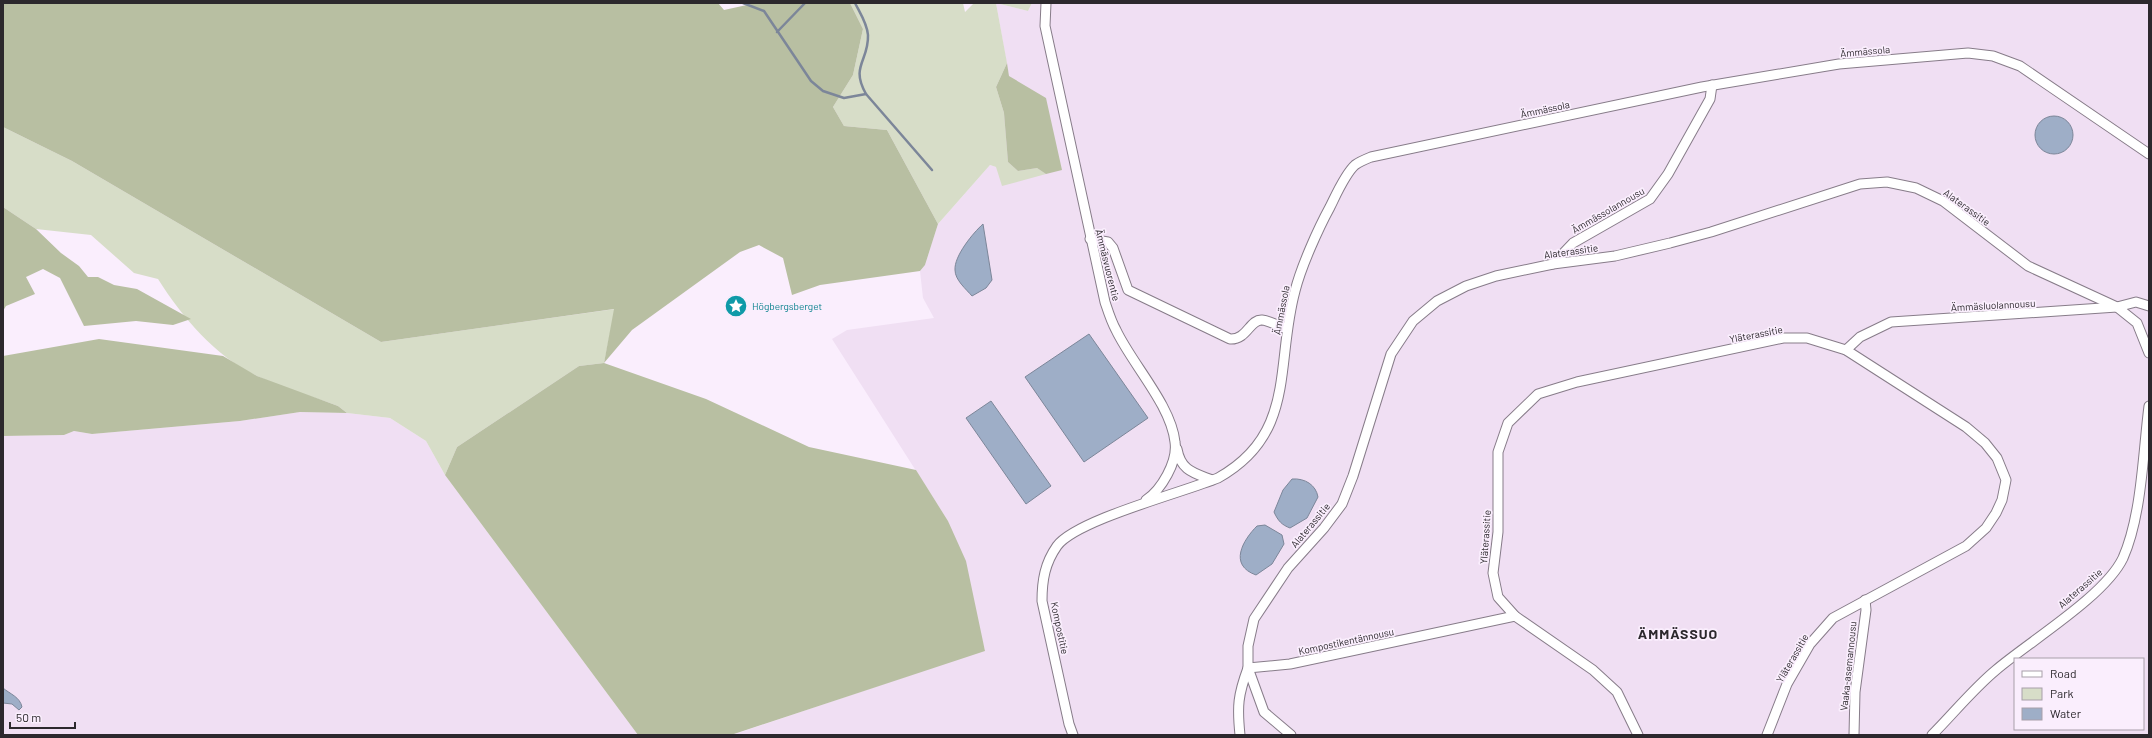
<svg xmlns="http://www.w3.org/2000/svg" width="2152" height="738" viewBox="0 0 2152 738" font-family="Barlow,sans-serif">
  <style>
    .built { fill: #f0dff3; fill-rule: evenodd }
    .green { fill: #d7ddc8 }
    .forest { fill: #b8bfa2 }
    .water { fill: #9eaec7; stroke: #7c8699 }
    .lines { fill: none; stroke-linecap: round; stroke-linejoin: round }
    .stream { stroke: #7c8699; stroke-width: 2.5 }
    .street-casing { stroke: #877c89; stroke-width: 11 }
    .street { stroke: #fff; stroke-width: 9 }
    .labels { text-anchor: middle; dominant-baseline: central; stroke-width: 3.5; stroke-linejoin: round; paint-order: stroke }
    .street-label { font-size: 10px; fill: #2c282d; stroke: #faeefd }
    .culture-label { font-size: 10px; fill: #0d838f; stroke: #faeefd; text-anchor: start }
    .district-label { font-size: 14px; font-weight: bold; letter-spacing: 1px; fill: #2c282d; stroke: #faeefd }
  </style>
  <rect width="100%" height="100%" fill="#faeefd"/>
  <g class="built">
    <path d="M996 3 1028 11 1032 3H2149V735H732L985 650 948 521 832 339 847 330 934 318 923 298 920 271 925 265 938 224 990 165 996 167 1009 76ZM2015 659H2143V729H2015Z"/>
    <path d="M300 412 347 413 390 418 426 441 445 475 638 735H3V436L64 435 74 431 92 434 240 421Z"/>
  </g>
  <g class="green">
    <path d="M850 3H963L965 12 974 3H1032L1028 11 996 3 1007 63 996 87 1004 113 1008 162 1018 171 1037 168 1046 174 1002 186 996 167 990 165 938 224 887 130 844 126 833 107 853 75 863 29Z"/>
    <path d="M3 127 72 161 381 342 615 309 604 363 579 366 457 447 445 475 426 441 390 418 347 413 338 406C311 396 283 388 257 376 216 357 182 317 158 279L134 273 91 235 36 229 3 207Z"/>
  </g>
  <g class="forest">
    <path d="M3 3H718L724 10 756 3H850L863 29 853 75 833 107 844 126 887 130 938 224 925 265 920 271 820 285 792 295 783 258 759 245 740 252 632 330 604 363 706 399 809 447 916 470 948 521 966 561 985 651 731 735H638L445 475 457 447 579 366 604 363 614 309 381 342 72 161 3 127Z"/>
    <path d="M1007 63 1009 76 1046 98 1062 170 1046 174 1037 168 1018 171 1008 162 1004 113 996 87Z"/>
    <path d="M3 207 36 229 61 253 79 266 88 277H98L114 285 137 289 191 319 173 325 136 321 84 326 60 278 43 269 26 277 35 294 6 306 3 311Z"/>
    <path d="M99 339 223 356 257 376 338 406 347 413 300 412 240 421 92 434 74 431 64 435 3 436V356Z"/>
  </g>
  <g class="water">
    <circle cx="2054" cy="135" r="19"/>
    <path d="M983 224 992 280 986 288 972 296C966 289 955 280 955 270 954 256 973 233 983 224Z"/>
    <path d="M1089 334 1148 418 1084 462 1025 377Z"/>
    <path d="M991 401 1051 486 1026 504 966 418Z"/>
    <path d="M1292 479C1305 478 1316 485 1318 497L1307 518 1290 528C1282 525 1278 521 1274 512L1283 490Z"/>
    <path d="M1265 525 1282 535 1284 544 1272 564 1256 575C1228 565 1243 540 1257 526Z"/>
    <path d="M3 688C10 694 20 697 22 707L19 710 12 704 3 703Z"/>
  </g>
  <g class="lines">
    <g class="stream">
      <path d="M743 3 764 11 811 81 823 91 844 98 866 94"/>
      <path d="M855 3C860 13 867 23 868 35 869 61 850 66 866 94L932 170"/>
      <path d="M777 32 805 3"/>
    </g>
    <g class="street-casing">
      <g id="street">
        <path d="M1046 3 1045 26 1105 302C1108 311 1111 321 1116 330 1132 364 1171 405 1175 442 1178 462 1161 490 1146 500"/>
        <path d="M1090 239 1108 242 1113 248 1128 290 1230 339C1247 340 1250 319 1262 320 1270 321 1279 326 1287 329"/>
        <path d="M1553 264 1573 243 1650 199 1668 174 1710 99 1712 85"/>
        <path d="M1846 350 1860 337 1891 322 2117 307 2136 302 2149 306"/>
        <path d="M1177 449C1181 471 1194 473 1212 480"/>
        <path d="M1073 735 1069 724 1042 601C1042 580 1045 563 1057 546 1076 520 1184 492 1218 478 1297 434 1275 364 1295 291 1301 267 1318 229 1330 207 1336 195 1345 174 1355 165 1359 162 1366 159 1371 157L1702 87 1839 64 1968 53 1993 56 2020 66 2149 154"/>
        <path d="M1240 735C1237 706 1238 695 1248 668L1290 664 1515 616"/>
        <path d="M1291 735 1264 712 1248 668V646L1254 619 1288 568 1324 528 1342 504 1353 476 1391 354 1413 321 1437 301 1466 286 1496 276 1553 264 1615 256 1670 243 1711 232 1860 184 1887 182 1916 188 1943 201 2028 266 2117 307 2137 323 2149 353"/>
        <path d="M1638 735 1617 692 1593 670 1515 616 1498 597 1493 573 1498 532V452L1508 423 1538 394 1577 382 1783 338H1807L1846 350 1966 427 1985 443 1997 458 2006 480 2002 500 1996 513 1986 528 1966 546 1833 618 1810 644 1787 684 1767 735"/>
        <path d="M1854 735 1855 692 1866 610 1865 600"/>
        <path d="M1932 735C1953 714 1973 689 1996 670 2030 641 2105 596 2123 558 2142 515 2143 452 2149 406"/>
      </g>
    </g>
    <use href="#street" class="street"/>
  </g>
  <defs>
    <g id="sight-disc" transform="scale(1.15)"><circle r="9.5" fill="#0f9aa8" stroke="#faeefd"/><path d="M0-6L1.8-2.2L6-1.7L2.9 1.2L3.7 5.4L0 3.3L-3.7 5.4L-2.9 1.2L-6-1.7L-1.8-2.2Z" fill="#fff"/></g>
  </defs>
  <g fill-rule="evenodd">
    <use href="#sight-disc" x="736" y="306"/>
  </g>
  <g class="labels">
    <g class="street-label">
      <text transform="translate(1865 51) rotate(-5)">Ämmässola</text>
      <text transform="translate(1545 109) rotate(-12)">Ämmässola</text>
      <text transform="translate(1967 207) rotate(36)">Alaterassitie</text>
      <text transform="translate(1608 210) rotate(-30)">Ämmässolannousu</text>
      <text transform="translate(1571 251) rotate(-8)">Alaterassitie</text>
      <text transform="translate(1108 265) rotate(76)">Ämmäsvuorentie</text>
      <text transform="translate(1993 305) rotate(-3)">Ämmäsluolannousu</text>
      <text transform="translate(1281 310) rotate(-79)">Ämmässola</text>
      <text transform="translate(1756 334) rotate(-11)">Yläterassitie</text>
      <text transform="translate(1310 525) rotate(-50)">Alaterassitie</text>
      <text transform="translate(1485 537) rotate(-86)">Yläterassitie</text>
      <text transform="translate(2080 588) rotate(-41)">Alaterassitie</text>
      <text transform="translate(1060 628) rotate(78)">Kompostitie</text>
      <text transform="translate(1346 641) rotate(-12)">Kompostikentännousu</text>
      <text transform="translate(1792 658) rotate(-60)">Yläterassitie</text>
      <text transform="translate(1848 666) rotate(-84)">Vaaka-asemannousu</text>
    </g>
    <g class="culture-label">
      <text x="752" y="306">Högbergsberget</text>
    </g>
    <g class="district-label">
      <text x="1678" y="633">ÄMMÄSSUO</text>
    </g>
  </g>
  <rect width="2152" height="738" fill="none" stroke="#2c282d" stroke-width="8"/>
  <rect x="2014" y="658" width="130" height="72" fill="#faeefd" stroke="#a89faa"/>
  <rect x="2022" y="671" width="20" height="6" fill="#ffffff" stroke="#a89faa"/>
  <text x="2050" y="678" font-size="12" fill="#2c282d">Road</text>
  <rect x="2022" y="688" width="20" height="12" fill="#d7ddc8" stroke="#a89faa"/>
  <text x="2050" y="698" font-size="12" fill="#2c282d">Park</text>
  <rect x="2022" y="708" width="20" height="12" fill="#9eaec7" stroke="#a89faa"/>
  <text x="2050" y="718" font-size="12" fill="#2c282d">Water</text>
  <path d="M10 722v6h65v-6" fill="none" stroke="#2c282d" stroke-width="2"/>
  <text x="16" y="722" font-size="12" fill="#2c282d" stroke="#faeefd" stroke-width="3" paint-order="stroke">50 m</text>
</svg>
